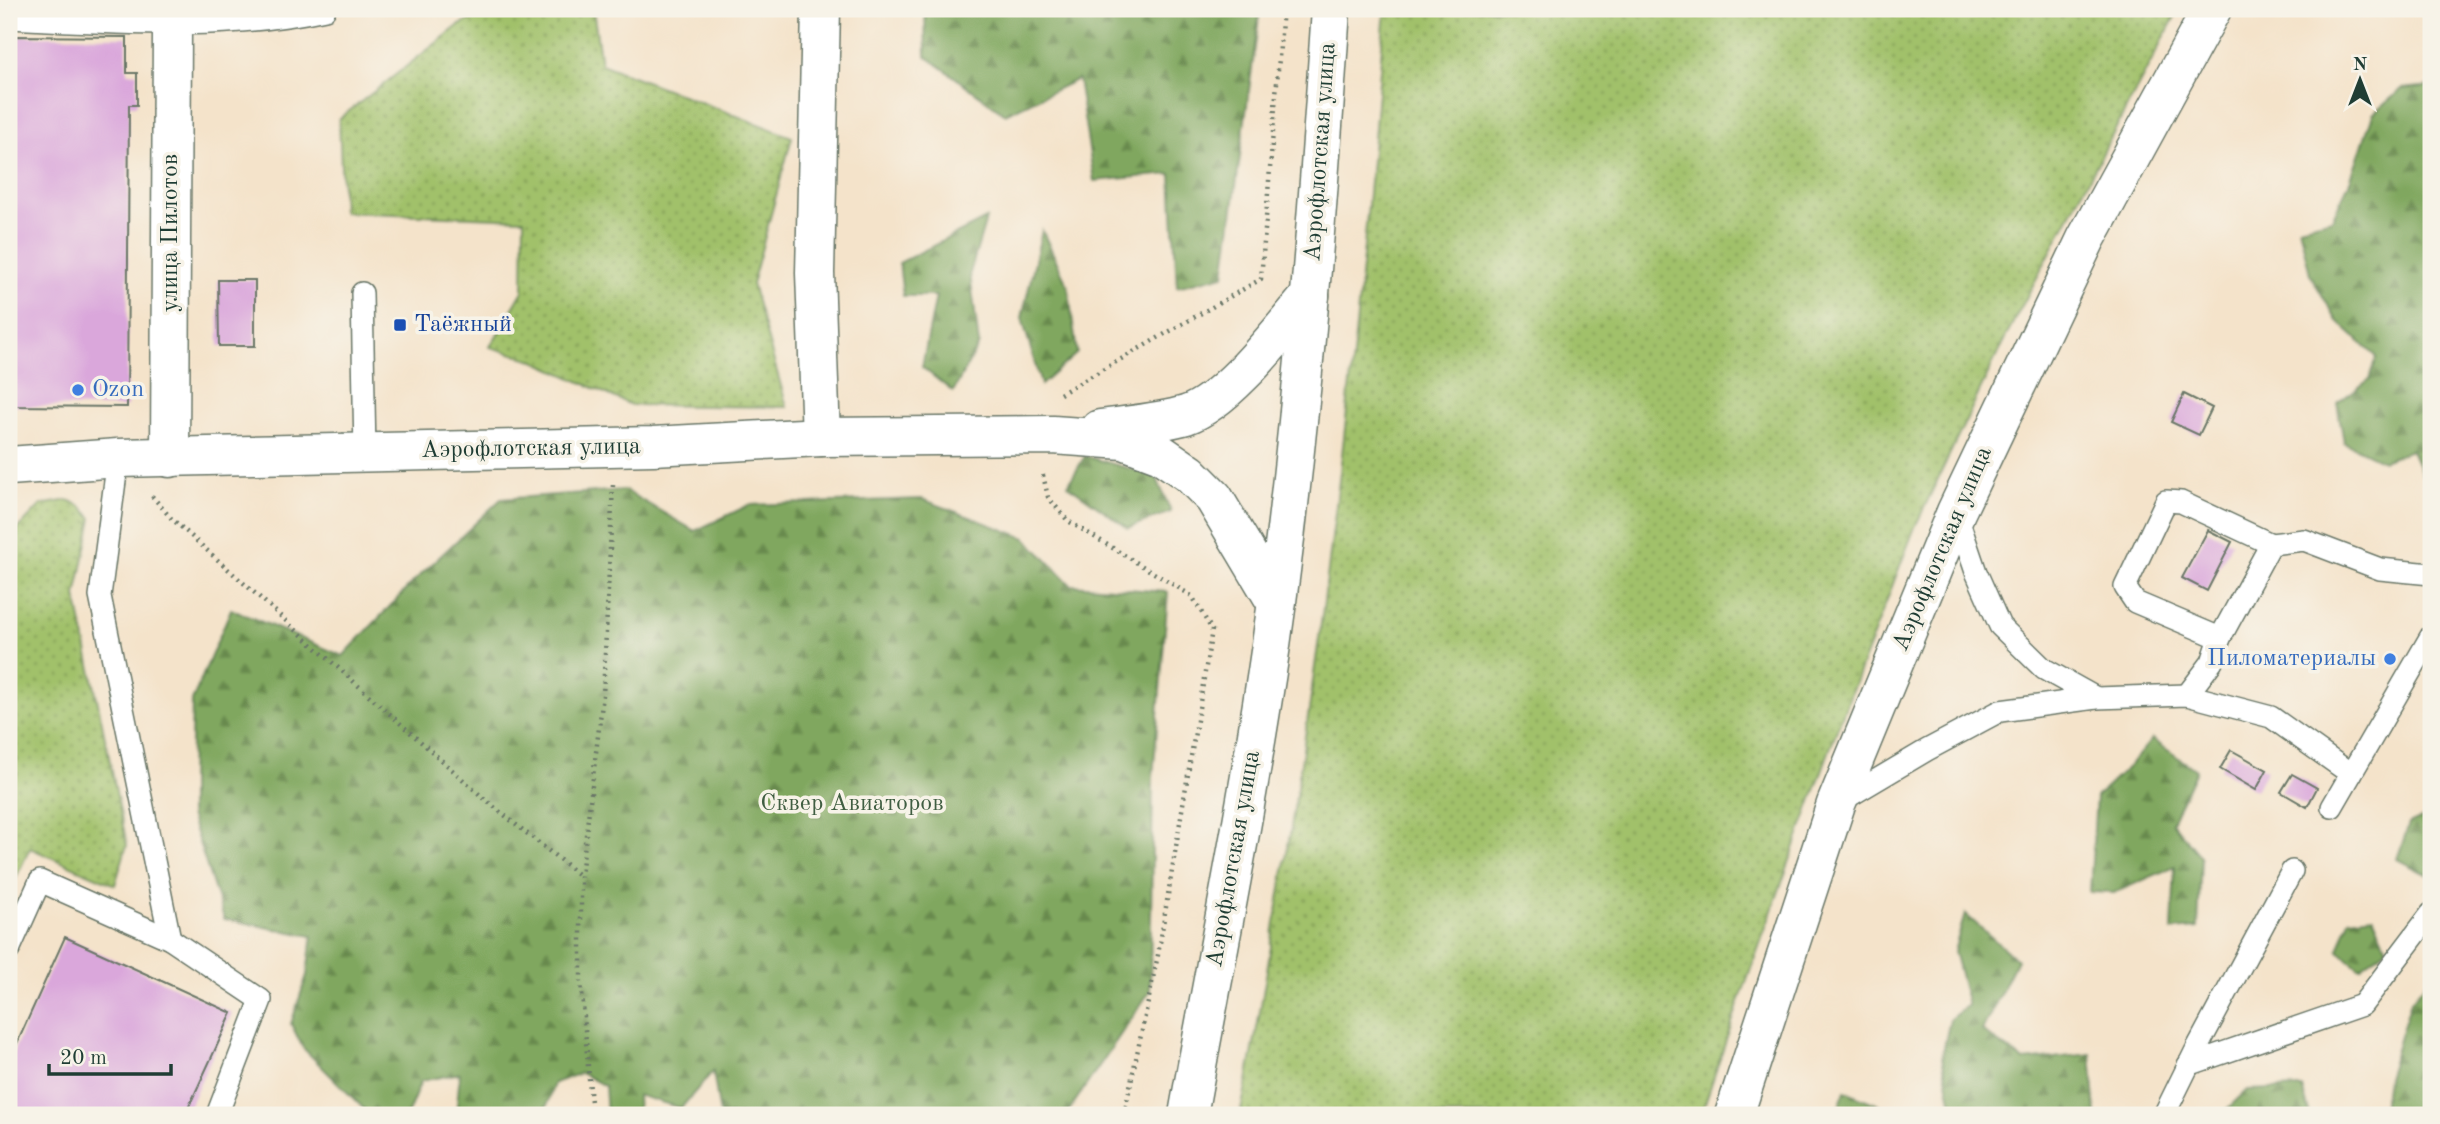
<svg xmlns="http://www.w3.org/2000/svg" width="2440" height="1124" viewBox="0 0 2440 1124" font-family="'Old Standard TT',serif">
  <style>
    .grass { fill: url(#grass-dots); stroke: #607f4f; stroke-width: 2 }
    .forest { fill: url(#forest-firs); stroke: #507249; stroke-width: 2 }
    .building { fill: #daa7db }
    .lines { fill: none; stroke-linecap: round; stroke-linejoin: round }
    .service-casing { stroke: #6a7768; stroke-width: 24 }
    .minor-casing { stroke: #6a7768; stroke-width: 41 }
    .primary-casing { stroke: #6a7768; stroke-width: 41 }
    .path { stroke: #6a7768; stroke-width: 4.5; stroke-dasharray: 2 5; stroke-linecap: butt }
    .service { stroke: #fff; stroke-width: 21 }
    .minor { stroke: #fff; stroke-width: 38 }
    .primary { stroke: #fff; stroke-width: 38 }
    .transit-dot { fill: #1a4fb4; stroke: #f7f3e8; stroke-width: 2.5 }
    .shop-dot { fill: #3f7fe0; stroke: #f7f3e8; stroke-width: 2.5 }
    .labels { text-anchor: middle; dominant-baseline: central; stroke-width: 7; stroke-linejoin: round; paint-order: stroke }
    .street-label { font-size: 24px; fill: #1f3d34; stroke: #f7f3e8 }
    .transit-label { font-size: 24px; fill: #164399; stroke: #f7f3e8; text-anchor: start }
    .shop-label { font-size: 24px; fill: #366cbe; stroke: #f7f3e8; text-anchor: start }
    .park-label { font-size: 24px; fill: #405e42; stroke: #f7f3e8 }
  </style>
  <defs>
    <pattern id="grass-dots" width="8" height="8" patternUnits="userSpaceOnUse" patternTransform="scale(1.75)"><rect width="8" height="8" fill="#a1c16a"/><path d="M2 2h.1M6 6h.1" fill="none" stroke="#839e58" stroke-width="1.8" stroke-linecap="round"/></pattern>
    <pattern id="forest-firs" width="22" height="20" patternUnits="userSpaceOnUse" patternTransform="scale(1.75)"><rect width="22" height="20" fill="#80a75e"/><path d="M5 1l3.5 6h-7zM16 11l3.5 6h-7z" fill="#68894e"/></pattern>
  </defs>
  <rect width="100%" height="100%" fill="#f7f3e8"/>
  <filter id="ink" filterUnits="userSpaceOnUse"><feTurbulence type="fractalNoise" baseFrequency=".0143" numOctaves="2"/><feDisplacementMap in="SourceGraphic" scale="14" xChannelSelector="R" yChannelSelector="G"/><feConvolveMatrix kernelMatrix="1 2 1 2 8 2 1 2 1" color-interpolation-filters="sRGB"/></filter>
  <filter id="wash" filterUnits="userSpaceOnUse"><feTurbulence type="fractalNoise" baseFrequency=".00686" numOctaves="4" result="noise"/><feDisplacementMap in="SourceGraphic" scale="28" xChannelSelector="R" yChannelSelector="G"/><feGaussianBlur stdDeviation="1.57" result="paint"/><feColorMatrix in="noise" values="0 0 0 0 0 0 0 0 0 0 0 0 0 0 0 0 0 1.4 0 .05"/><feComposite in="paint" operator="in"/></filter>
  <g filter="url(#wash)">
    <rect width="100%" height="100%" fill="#f4e3ca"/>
    <g class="grass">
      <path d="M492 9H593L601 64 792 137 752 284 787 407 631 405 530 359 490 347 523 291 524 219 343 212 339 119 458 26Z"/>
      <path d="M1385 9H2179L2006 336 1915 527 1836 732 1738 1005 1701 1115H1240C1256 1042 1267 968 1280 894 1330 601 1361 305 1385 9Z"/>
      <path d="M68 500 81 506 92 518 76 596 127 845 115 885 30 848 9 892V550L18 529 41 505Z"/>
    </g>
    <g class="forest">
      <path d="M925 9H1260L1224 275 1177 287 1171 174 1094 181 1078 79 1005 114 926 56Z"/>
      <path d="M2431 86V475H2422L2411 450 2383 461 2344 442 2337 403 2370 379 2377 357 2337 321 2310 274 2299 227 2332 219 2350 181 2373 114 2402 89Z"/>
      <path d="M986 219 970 273 979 344 953 392 922 367 936 296H903L899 263Z"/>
      <path d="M1042 230 1068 286 1077 353 1041 385 1022 318Z"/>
      <path d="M1085 456 1156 476 1171 512 1128 528 1068 485Z"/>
      <path d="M624 490 695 531 749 505 922 499 1026 538 1071 585 1168 592 1153 777 1150 991 1066 1115H720L713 1071 681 1108 637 1095 638 1115H607L605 1086 581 1073 554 1083 544 1115H456L460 1073 421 1081 407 1115H370L303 1048 291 1024 307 975 312 936 224 919 190 815V783L192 701 231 609 343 656 414 581 501 499Z"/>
      <path d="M2152 739 2196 770 2172 822 2201 857 2198 928 2172 930 2175 866 2114 893 2090 892 2096 797 2130 765Z"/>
      <path d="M2431 814V872L2428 875 2397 859 2409 824Z"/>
      <path d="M1965 914 2017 960 1982 1031 2024 1061 2091 1054 2096 1115H1954L1942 1057 1950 1019 1968 1005 1954 951Z"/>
      <path d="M2373 916 2387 948 2360 968 2338 950 2349 919Z"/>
      <path d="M2431 976V1115H2382L2387 1078 2411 1001Z"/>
      <path d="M2302 1088 2310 1115H2221L2247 1090Z"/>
      <path d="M1845 1091 1891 1110 1894 1115H1836Z"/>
    </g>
    <g id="blocks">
      <g class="building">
        <path d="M9 36 127 37V73H137V105H129L127 407 9 406Z"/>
        <path d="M218 280H255V346H219Z"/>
        <path d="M2184 394 2212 408 2199 435 2171 422Z"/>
        <path d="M2208 530 2232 542 2207 591 2182 578Z"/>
        <path d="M2231 750 2267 770 2256 790 2220 769Z"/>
        <path d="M2292 774 2317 788 2307 807 2281 792Z"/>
        <path d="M65 937 232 1013 185 1115H9V1061Z"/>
      </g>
    </g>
  </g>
  <g filter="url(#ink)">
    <use href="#blocks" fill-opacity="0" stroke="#6a7768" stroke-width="2"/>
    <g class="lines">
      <g class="service-casing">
        <g id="service">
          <path d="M9 18C114 23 221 32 325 9"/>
          <path d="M362 293 365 454"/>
          <path d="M118 458 100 596 170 939"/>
          <path d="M1956 513 1976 572 2000 626 2044 669 2096 698"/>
          <path d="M2220 638 2135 602 2125 587 2166 501 2181 502 2271 544"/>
          <path d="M2187 695 2212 662 2220 638 2271 544 2304 540 2380 569 2431 574"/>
          <path d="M1841 801 1927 750 2000 711 2096 698 2187 695 2271 717 2351 774"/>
          <path d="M2332 807 2431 636"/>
          <path d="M9 950 40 881 170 939 261 1000 217 1115"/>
          <path d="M2188 1065 2362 1005 2431 914"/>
          <path d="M2164 1115 2197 1048 2292 871"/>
        </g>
      </g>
      <g class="minor-casing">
        <g id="minor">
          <path d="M166 9 172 26 170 458"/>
          <path d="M821 9 815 273 821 437"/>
          <path d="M1100 429C1128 425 1159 423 1186 415 1228 401 1281 330 1310 296"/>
          <path d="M9 466 118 458 653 446 821 437 1053 435 1124 440 1161 454 1190 474 1214 498 1276 602"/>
        </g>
      </g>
      <g class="primary-casing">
        <g id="primary">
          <path d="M1188 1115C1216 959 1248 803 1271 645 1301 434 1317 222 1331 9"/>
          <path d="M1734 1115 1836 804 1956 512 2086 239 2212 9"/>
        </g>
      </g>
      <g class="path">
        <path d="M1060 394 1261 279 1283 9"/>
        <path d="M1043 475 1048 497 1068 521 1192 596 1212 630 1158 955 1124 1115"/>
        <path d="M152 496 171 518 488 802 580 876"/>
        <path d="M592 1115 581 981V876L603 695 613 485"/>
      </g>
      <use href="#service" class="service"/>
      <use href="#minor" class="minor"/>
      <use href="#primary" class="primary"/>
    </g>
  </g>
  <rect class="transit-dot" x="393" y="318" width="14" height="14" rx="3.5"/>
  <g class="shop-dot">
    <circle cx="78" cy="390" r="7"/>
    <circle cx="2390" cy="659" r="7"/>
  </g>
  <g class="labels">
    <g class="street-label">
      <text transform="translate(1321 152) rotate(-86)">Аэрофлотская улица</text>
      <text transform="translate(171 233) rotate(-90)">улица Пилотов</text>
      <text transform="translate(531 449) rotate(-1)">Аэрофлотская улица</text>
      <text transform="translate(1943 549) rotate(-67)">Аэрофлотская улица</text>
      <text transform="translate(1234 859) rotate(-80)">Аэрофлотская улица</text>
    </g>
    <g class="transit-label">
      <text x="414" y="325">Таёжный</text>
    </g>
    <g class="shop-label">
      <text x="92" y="390">Ozon</text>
      <text x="2376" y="659" text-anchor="end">Пиломатериалы</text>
    </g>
    <g class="park-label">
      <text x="852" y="804">Сквер Авиаторов</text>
    </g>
  </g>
  <rect width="2440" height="1124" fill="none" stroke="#f7f3e8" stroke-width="35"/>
  <g transform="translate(2360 80)" stroke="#f7f3e8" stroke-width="5" paint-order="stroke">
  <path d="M0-5L12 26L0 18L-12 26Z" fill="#1f3d34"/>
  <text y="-10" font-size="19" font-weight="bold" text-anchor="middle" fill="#1f3d34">N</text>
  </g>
  <path d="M49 1064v10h122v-10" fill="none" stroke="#1f3d34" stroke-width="3.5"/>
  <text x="60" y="1064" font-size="21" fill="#1f3d34" stroke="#f7f3e8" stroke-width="5" paint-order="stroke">20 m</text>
</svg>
